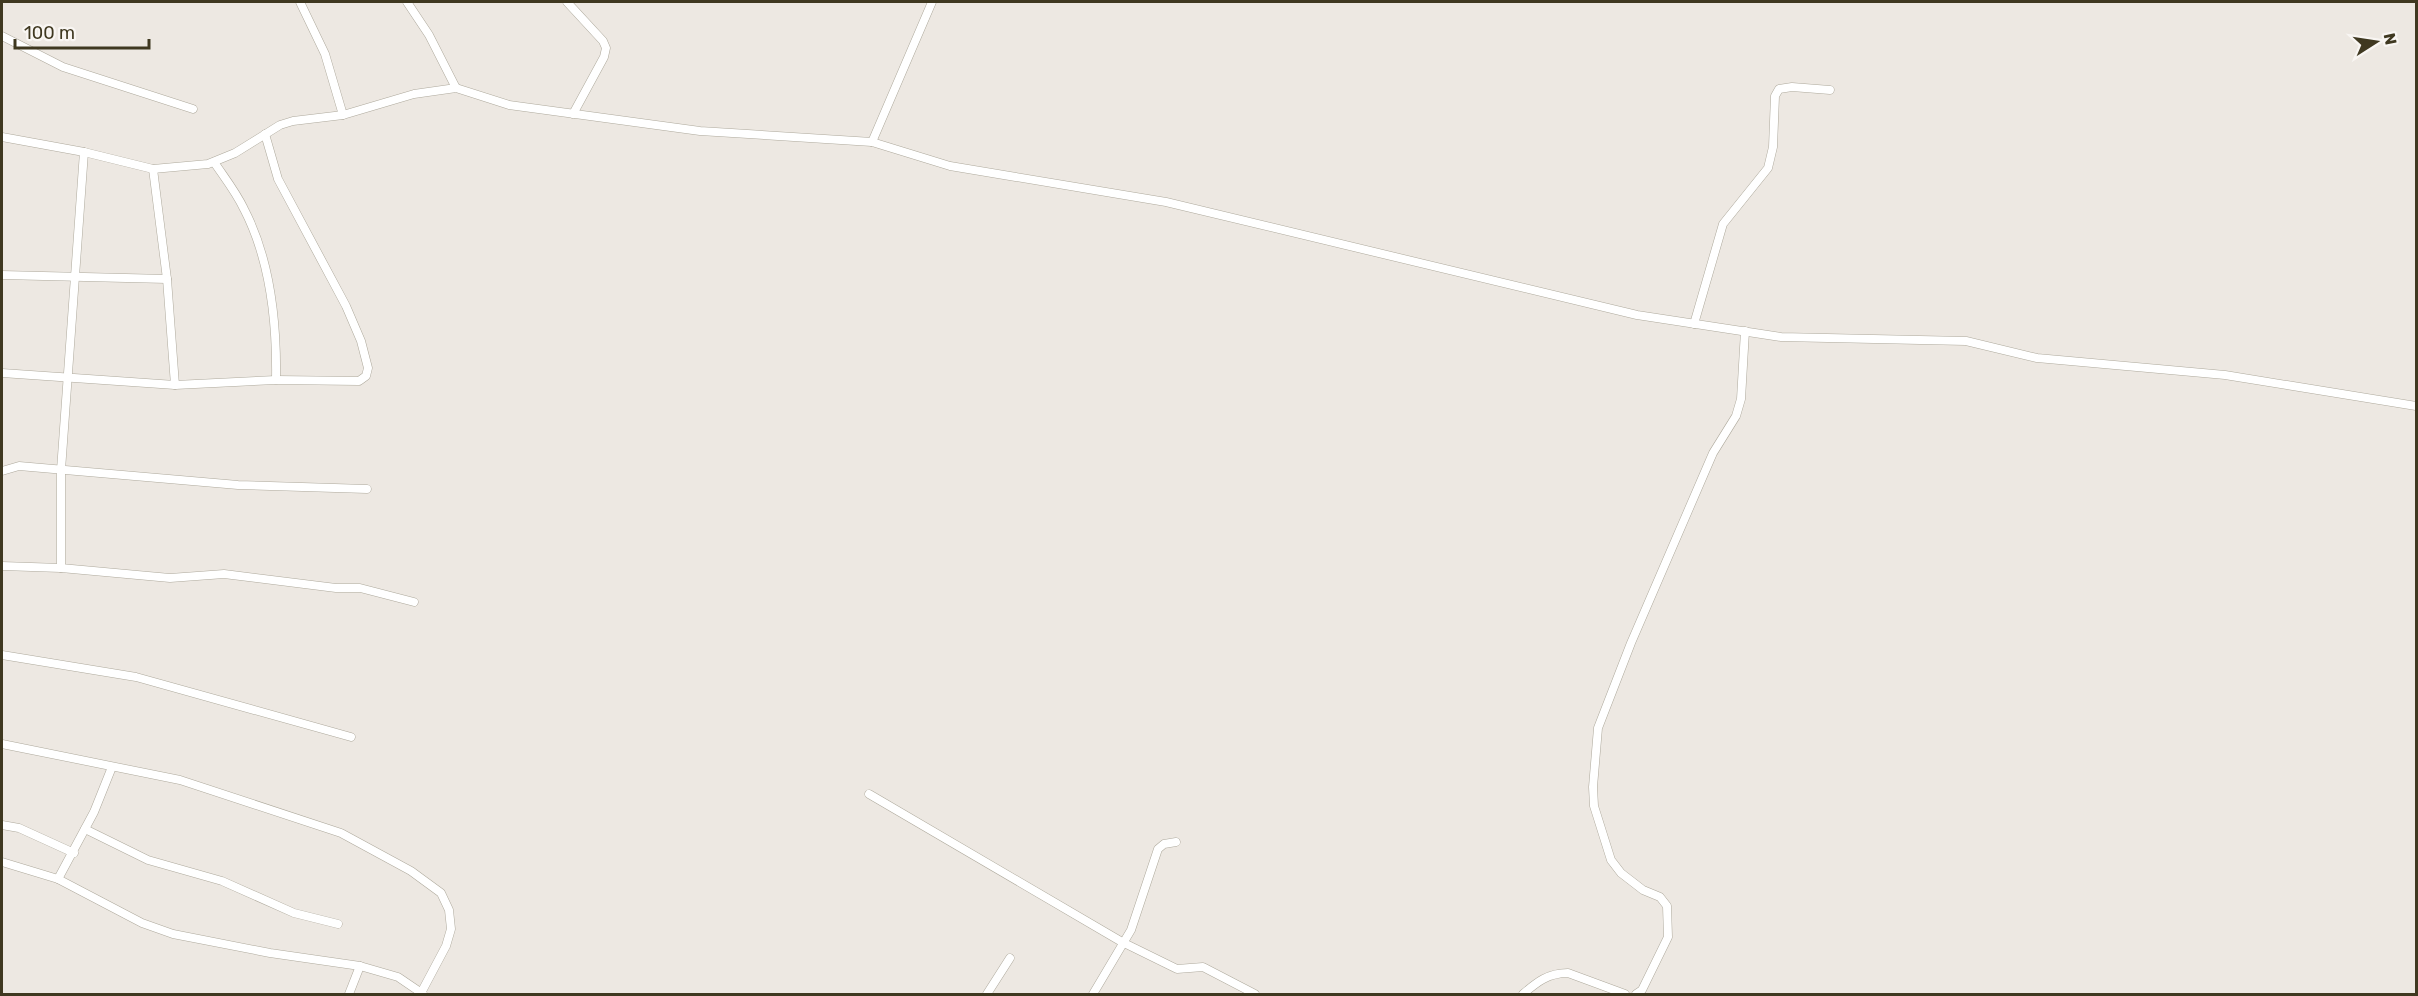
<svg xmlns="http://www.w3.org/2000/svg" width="2418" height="996" viewBox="0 0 2418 996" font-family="Rubik,sans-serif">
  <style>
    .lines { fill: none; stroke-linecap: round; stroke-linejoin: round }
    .minor-casing { stroke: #aea99c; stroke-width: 9 }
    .minor { stroke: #fff; stroke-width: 8 }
  </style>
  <rect width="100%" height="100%" fill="#ede8e2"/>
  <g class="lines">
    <g class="minor-casing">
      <g id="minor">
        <path d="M300 2 325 54 343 115"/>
        <path d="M407 2 429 35 456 88"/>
        <path d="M567 2 603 41 606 48 604 57 573 114"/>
        <path d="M2 36 63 67 193 109"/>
        <path d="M2 137 84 152 153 169 208 164 235 153 280 125 293 121 343 115 414 94 456 88 509 105 700 131 872 142 950 166 1166 202 1637 315 1781 337 1966 341 2037 358 2225 375 2416 406"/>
        <path d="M872 142 932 2"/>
        <path d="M214 162C224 177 236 192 244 209 271 261 277 322 276 380"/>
        <path d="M153 169 167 279 175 385"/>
        <path d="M2 275 167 279"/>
        <path d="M1694 324 1723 224 1768 168 1773 147 1775 96 1779 89 1792 87 1830 90"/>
        <path d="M2 373 175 385 276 380 359 381 366 376 368 368 361 341 346 306 278 179 265 134"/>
        <path d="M2 471 19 466 238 485 367 489"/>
        <path d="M2 566 61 568 170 578 224 574 336 588H360L414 602"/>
        <path d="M61 568V470L84 152"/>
        <path d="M2 655 136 677 351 737"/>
        <path d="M2 744 180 780 341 833 411 871 441 893 449 910 451 929 446 946 421 993"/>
        <path d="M869 794 1122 942 1177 969 1203 967 1255 994"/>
        <path d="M2 825 19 828 74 853"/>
        <path d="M85 829 148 860 222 881 294 913 338 924"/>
        <path d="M2 862 58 879 142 923 173 934 270 953 360 966 398 977 423 994"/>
        <path d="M58 879 94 812 112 767"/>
        <path d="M349 994 360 966"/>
        <path d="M987 994 1010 958"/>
        <path d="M1093 994 1131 930 1158 849 1164 844 1176 842"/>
        <path d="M1523 994C1537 982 1548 973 1568 973L1625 994"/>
        <path d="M1636 994 1642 990 1668 937 1667 906 1660 897 1643 890 1621 873 1611 860 1594 806 1593 787 1598 728 1631 643 1713 453 1736 416 1741 399 1745 331"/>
      </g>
    </g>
    <use href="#minor" class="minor"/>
  </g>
  <rect width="2418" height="996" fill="none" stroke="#3f3820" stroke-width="6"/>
  <g transform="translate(2376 42) rotate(78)" stroke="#f9f6f3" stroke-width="4.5" paint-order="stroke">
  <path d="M0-4.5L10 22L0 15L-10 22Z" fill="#3f3820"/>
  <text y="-9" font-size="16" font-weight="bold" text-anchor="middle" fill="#3f3820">N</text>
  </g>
  <path d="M15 39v9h134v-9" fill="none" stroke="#3f3820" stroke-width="3"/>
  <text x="24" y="39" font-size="18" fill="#3f3820" stroke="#f9f6f3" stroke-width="4.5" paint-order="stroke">100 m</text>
</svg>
